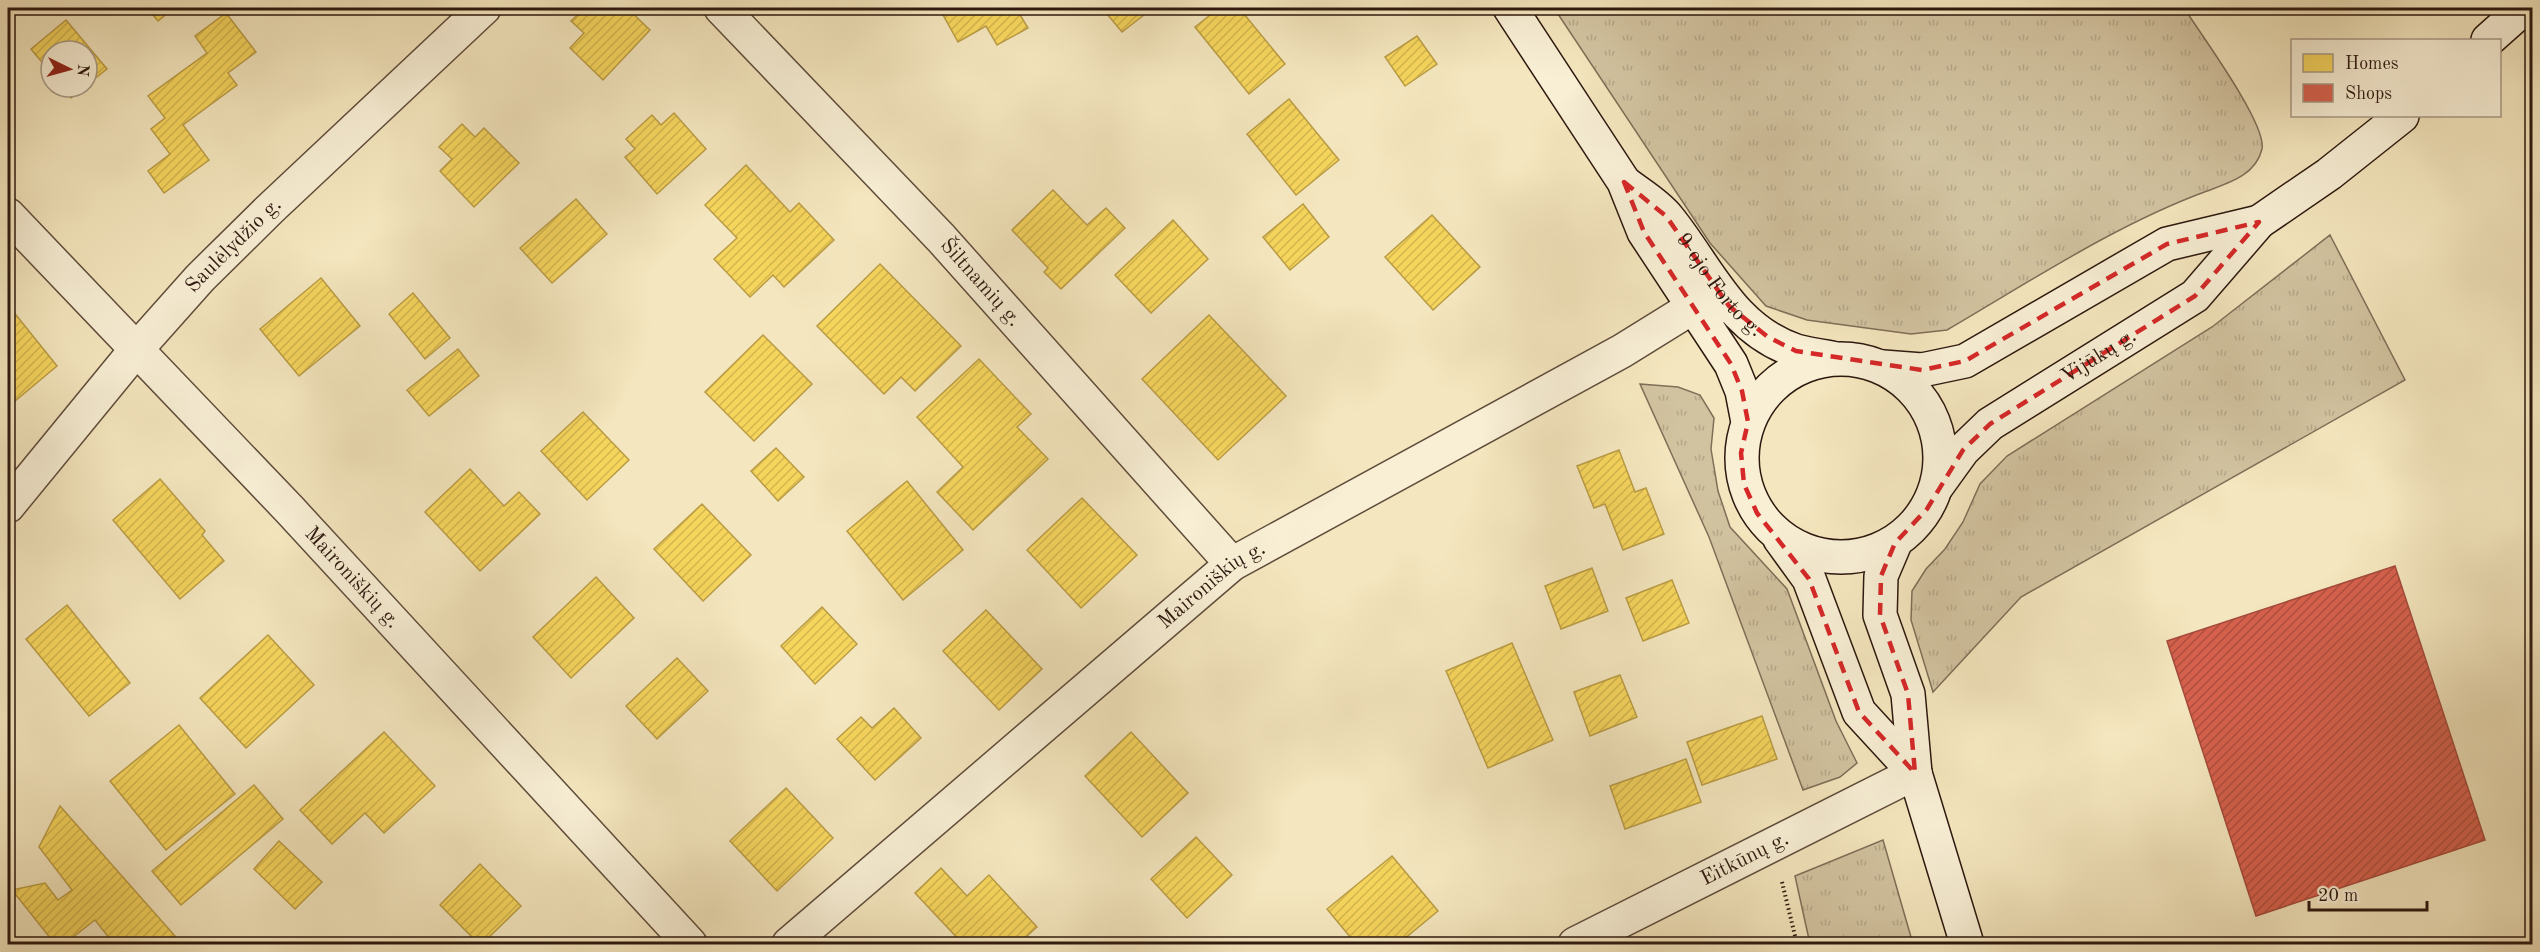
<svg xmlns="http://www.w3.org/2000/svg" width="2540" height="952" viewBox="0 0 2540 952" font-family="'Old Standard TT',serif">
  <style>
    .grass { fill: url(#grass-tufts); stroke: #806e58; stroke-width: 1.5 }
    .homes { fill: url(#homes-hatch); stroke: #ba9c45; stroke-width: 1.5 }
    .shops { fill: url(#shops-hatch); stroke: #a34a3a; stroke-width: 1.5 }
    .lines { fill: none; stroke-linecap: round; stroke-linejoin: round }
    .street-casing { stroke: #5f4c3b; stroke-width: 36 }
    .secondary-casing { stroke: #2d180f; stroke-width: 36 }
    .path { stroke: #2d180f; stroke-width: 4; stroke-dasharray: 1.5 3; stroke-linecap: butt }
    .street { stroke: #f8efd5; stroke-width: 33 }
    .secondary { stroke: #f8efd5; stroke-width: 33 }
    .marked { fill: none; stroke: #d62828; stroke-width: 4.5; stroke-dasharray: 12 8; stroke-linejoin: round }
    .labels { text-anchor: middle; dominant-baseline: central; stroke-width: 6; stroke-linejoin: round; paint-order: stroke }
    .street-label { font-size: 21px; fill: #2d180f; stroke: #f8efd5 }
  </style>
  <defs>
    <pattern id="grass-tufts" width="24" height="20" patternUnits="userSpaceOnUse" patternTransform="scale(1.5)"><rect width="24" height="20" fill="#d2c3a0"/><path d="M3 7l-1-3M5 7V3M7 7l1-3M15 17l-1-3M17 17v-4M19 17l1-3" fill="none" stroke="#b5a789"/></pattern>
    <pattern id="homes-hatch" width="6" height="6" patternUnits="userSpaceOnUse" patternTransform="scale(1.5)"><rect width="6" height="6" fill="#f6d55c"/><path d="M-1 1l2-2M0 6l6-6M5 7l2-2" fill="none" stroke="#d3b64f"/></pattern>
    <pattern id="shops-hatch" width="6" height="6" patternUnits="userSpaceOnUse" patternTransform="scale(1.5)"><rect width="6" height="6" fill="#d6604d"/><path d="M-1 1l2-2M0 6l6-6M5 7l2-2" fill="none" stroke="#ae4e3e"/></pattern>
  </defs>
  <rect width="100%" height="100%" fill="#f4e6be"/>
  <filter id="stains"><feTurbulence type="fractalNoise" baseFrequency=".00333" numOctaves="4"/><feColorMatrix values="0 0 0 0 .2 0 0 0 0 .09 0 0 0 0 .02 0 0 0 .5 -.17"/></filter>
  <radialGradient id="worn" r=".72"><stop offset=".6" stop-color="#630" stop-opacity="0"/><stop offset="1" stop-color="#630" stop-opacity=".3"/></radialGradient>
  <g class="grass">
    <path d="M1554 8H2184C2200 33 2267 124 2262 149 2256 175 2229 183 2207 191 2115 225 2031 281 1947 330L1911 334 1807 320 1766 306 1710 243Z"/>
    <path d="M2330 235 2405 380 2021 597 1933 692 1911 620 1912 591 1926 569 1945 549 1963 522 1980 484 2007 456 2212 327Z"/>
    <path d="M1640 384 1678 387 1700 395 1714 418 1711 449 1718 491 1730 527 1787 589 1836 721 1857 763 1840 777 1803 790 1709 537Z"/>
    <path d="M1883 840 1913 944H1810L1795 876Z"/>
  </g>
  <g class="homes">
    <path d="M147 8H174L158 21Z"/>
    <path d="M585 8H599L603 12 608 8H627L650 30 603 80 570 48 584 33 571 21Z"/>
    <path d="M952 8H1016L1028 28 997 45 986 26 958 42 942 13Z"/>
    <path d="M1102 8H1153L1122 32Z"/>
    <path d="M1219 8H1239L1285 64 1249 94 1195 27Z"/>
    <path d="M226 13 256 52 228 73 237 85 183 125 209 160 164 193 148 171 170 154 151 129 165 118 148 96 207 53 195 36Z"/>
    <path d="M66 20 107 69 87 85V51H51V73L31 49Z"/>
    <path d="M1417 36 1437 64 1405 86 1385 57Z"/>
    <path d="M62 87H85L71 98Z"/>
    <path d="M1289 99 1339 160 1296 195 1247 134Z"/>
    <path d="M674 113 706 149 657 194 625 157 635 149 626 139 652 115 661 125Z"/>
    <path d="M462 124 475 137 484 128 519 163 474 207 440 171 452 159 439 147Z"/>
    <path d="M746 165 790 212 799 203 834 240 784 287 773 275 750 297 714 259 737 238 705 205Z"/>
    <path d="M1053 190 1087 225 1106 208 1125 228 1061 289 1044 272 1048 268 1012 230Z"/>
    <path d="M576 199 607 234 552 283 520 248Z"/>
    <path d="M1303 204 1329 237 1290 270 1263 237Z"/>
    <path d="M1432 215 1480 267 1433 310 1385 257Z"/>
    <path d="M1173 220 1208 259 1151 313 1115 275Z"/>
    <path d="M880 264 961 346 915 391 901 377 884 394 817 326Z"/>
    <path d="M321 278 360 326 299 376 260 329Z"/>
    <path d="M413 293 450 338 425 359 389 314Z"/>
    <path d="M8 305 57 366 8 407Z"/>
    <path d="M1209 315 1286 396 1218 460 1142 379Z"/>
    <path d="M763 335 812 384 754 441 705 392Z"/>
    <path d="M458 349 479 376 429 416 407 390Z"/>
    <path d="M979 359 1031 414 1017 427 1048 459 973 530 937 492 963 467 917 417Z"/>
    <path d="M583 412 629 460 587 500 541 451Z"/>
    <path d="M776 448 804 477 778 501 751 471Z"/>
    <path d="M1619 450 1635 492 1646 488 1664 534 1623 550 1605 504 1594 508 1577 466Z"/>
    <path d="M470 469 504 506 519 492 540 514 480 571 425 512Z"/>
    <path d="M160 479 205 531 202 535 224 561 180 599 113 520Z"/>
    <path d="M907 481 963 550 903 600 847 531Z"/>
    <path d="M1082 498 1137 555 1081 608 1027 550Z"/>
    <path d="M702 504 751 555 703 601 654 549Z"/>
    <path d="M1592 568 1608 611 1561 629 1545 586Z"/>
    <path d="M596 577 634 618 571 678 533 637Z"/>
    <path d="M1672 580 1689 623 1643 641 1626 598Z"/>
    <path d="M67 605 130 683 89 716 26 639Z"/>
    <path d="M822 607 857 644 815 684 781 646Z"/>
    <path d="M986 610 1042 669 999 710 943 651Z"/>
    <path d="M268 635 314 685 246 748 200 698Z"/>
    <path d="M1512 643 1553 740 1488 768 1446 671Z"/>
    <path d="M677 658 708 691 657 739 626 706Z"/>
    <path d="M1620 675 1637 717 1590 736 1574 692Z"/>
    <path d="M894 708 921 738 875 780 837 739 861 717 872 728Z"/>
    <path d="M1762 716 1777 759 1702 785 1687 742Z"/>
    <path d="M179 725 235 794 166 850 110 781Z"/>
    <path d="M384 732 435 786 384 833 365 813 332 844 300 810Z"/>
    <path d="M1131 732 1188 793 1142 837 1085 776Z"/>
    <path d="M1686 759 1701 802 1625 829 1610 786Z"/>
    <path d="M254 785 283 819 181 905 152 871Z"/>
    <path d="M786 788 833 838 777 891 730 841Z"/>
    <path d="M60 806 182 944H114L95 920 64 944H55L12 890 45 883 58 900 72 890 39 847Z"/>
    <path d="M1196 837 1232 875 1187 918 1151 879Z"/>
    <path d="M279 841 322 882 295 909 254 869Z"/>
    <path d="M1392 856 1438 911 1398 944H1356L1327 909Z"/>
    <path d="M480 864 521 906 482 944H479L440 905Z"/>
    <path d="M941 868 967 896 989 875 1037 927 1018 944H963L915 893Z"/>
  </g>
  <path class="shops" d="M2395 566 2485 840 2256 916 2167 641Z"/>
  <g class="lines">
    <g class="street-casing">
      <g id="street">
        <path id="s1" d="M721 8 941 238 1232 564"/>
        <path id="s2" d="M8 215 290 510 690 944"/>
        <path id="s3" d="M8 506 135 351 200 278 270 209 484 8"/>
        <path id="s4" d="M789 944 1232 564 1622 351 1693 307 1722 306"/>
        <path id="s5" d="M1575 944 1915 773"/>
      </g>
    </g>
    <g class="secondary-casing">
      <g id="secondary">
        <path d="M1510 8 1624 182 1644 232 1731 364 1742 391 1748 422"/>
        <path d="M2488 40 2524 8"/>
        <path id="s6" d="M1625 183C1639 194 1657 204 1668 218 1708 267 1730 329 1796 351 1807 354 1820 356 1832 358"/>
        <circle cx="1841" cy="458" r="99"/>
        <path d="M1883 367 1922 370 1965 361 2167 244 2259 222"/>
        <path id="s7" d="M1937 486 1963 450 1990 424 2195 296 2259 222 2329 174 2402 116"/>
        <path d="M1780 539 1809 579 1859 712 1915 773"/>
        <path d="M1895 543 1881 576 1880 615 1908 694 1915 773 1967 944"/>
      </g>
    </g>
    <path class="path" d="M1782 882 1797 944"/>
    <use href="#street" class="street"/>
    <use href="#secondary" class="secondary"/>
  </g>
  <path class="marked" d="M1624 182 1666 216 1729 306 1768 337 1796 351 1922 370 1965 361 2167 244 2259 222 2195 296 1990 424 1963 450 1927 509 1895 543 1881 576 1880 615 1908 694 1915 773 1859 712 1809 579 1757 513 1744 484 1741 453 1748 422 1742 391 1731 364 1644 232Z"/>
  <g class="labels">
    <g class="street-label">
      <text stroke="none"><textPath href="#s3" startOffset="345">Saulėlydžio g.</textPath></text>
      <text stroke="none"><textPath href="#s6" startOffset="140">9-ojo Forto g.</textPath></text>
      <text stroke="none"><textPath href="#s1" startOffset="378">Šiltnamių g.</textPath></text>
      <text stroke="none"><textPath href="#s7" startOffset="210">Vijūkų g.</textPath></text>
      <text stroke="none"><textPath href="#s2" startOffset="500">Maironiškių g.</textPath></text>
      <text stroke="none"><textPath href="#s4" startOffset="555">Maironiškių g.</textPath></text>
      <text stroke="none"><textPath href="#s5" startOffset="190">Eitkūnų g.</textPath></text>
    </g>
  </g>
  <rect width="2540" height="952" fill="none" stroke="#f4e6be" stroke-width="30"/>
  <rect x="9" y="9" width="2522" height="934" fill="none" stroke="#2d180f" stroke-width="3"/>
  <rect x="15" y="15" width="2510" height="922" fill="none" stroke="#2d180f" stroke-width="1.5"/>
  <rect x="2291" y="39" width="210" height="78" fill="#f8efd5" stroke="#a79986" stroke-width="1.5"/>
  <rect x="2303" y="54" width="30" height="18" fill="#f6d55c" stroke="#a79986" stroke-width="1.5"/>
  <text x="2345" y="69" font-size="18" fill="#2d180f">Homes</text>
  <rect x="2303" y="84" width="30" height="18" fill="#d6604d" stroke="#a79986" stroke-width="1.5"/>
  <text x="2345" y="99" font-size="18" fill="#2d180f">Shops</text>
  <g transform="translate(69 69) rotate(95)"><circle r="28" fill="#f8efd5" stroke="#a79986" stroke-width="1.5"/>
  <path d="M0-4.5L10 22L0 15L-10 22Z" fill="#8f2418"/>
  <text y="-9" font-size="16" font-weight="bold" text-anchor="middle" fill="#2d180f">N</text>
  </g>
  <path d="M2309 901v9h118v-9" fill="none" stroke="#2d180f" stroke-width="3"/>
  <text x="2318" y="901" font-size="18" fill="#2d180f" stroke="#f8efd5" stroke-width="4.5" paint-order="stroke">20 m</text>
  <rect width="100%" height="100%" filter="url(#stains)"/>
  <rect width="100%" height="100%" fill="url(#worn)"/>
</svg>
